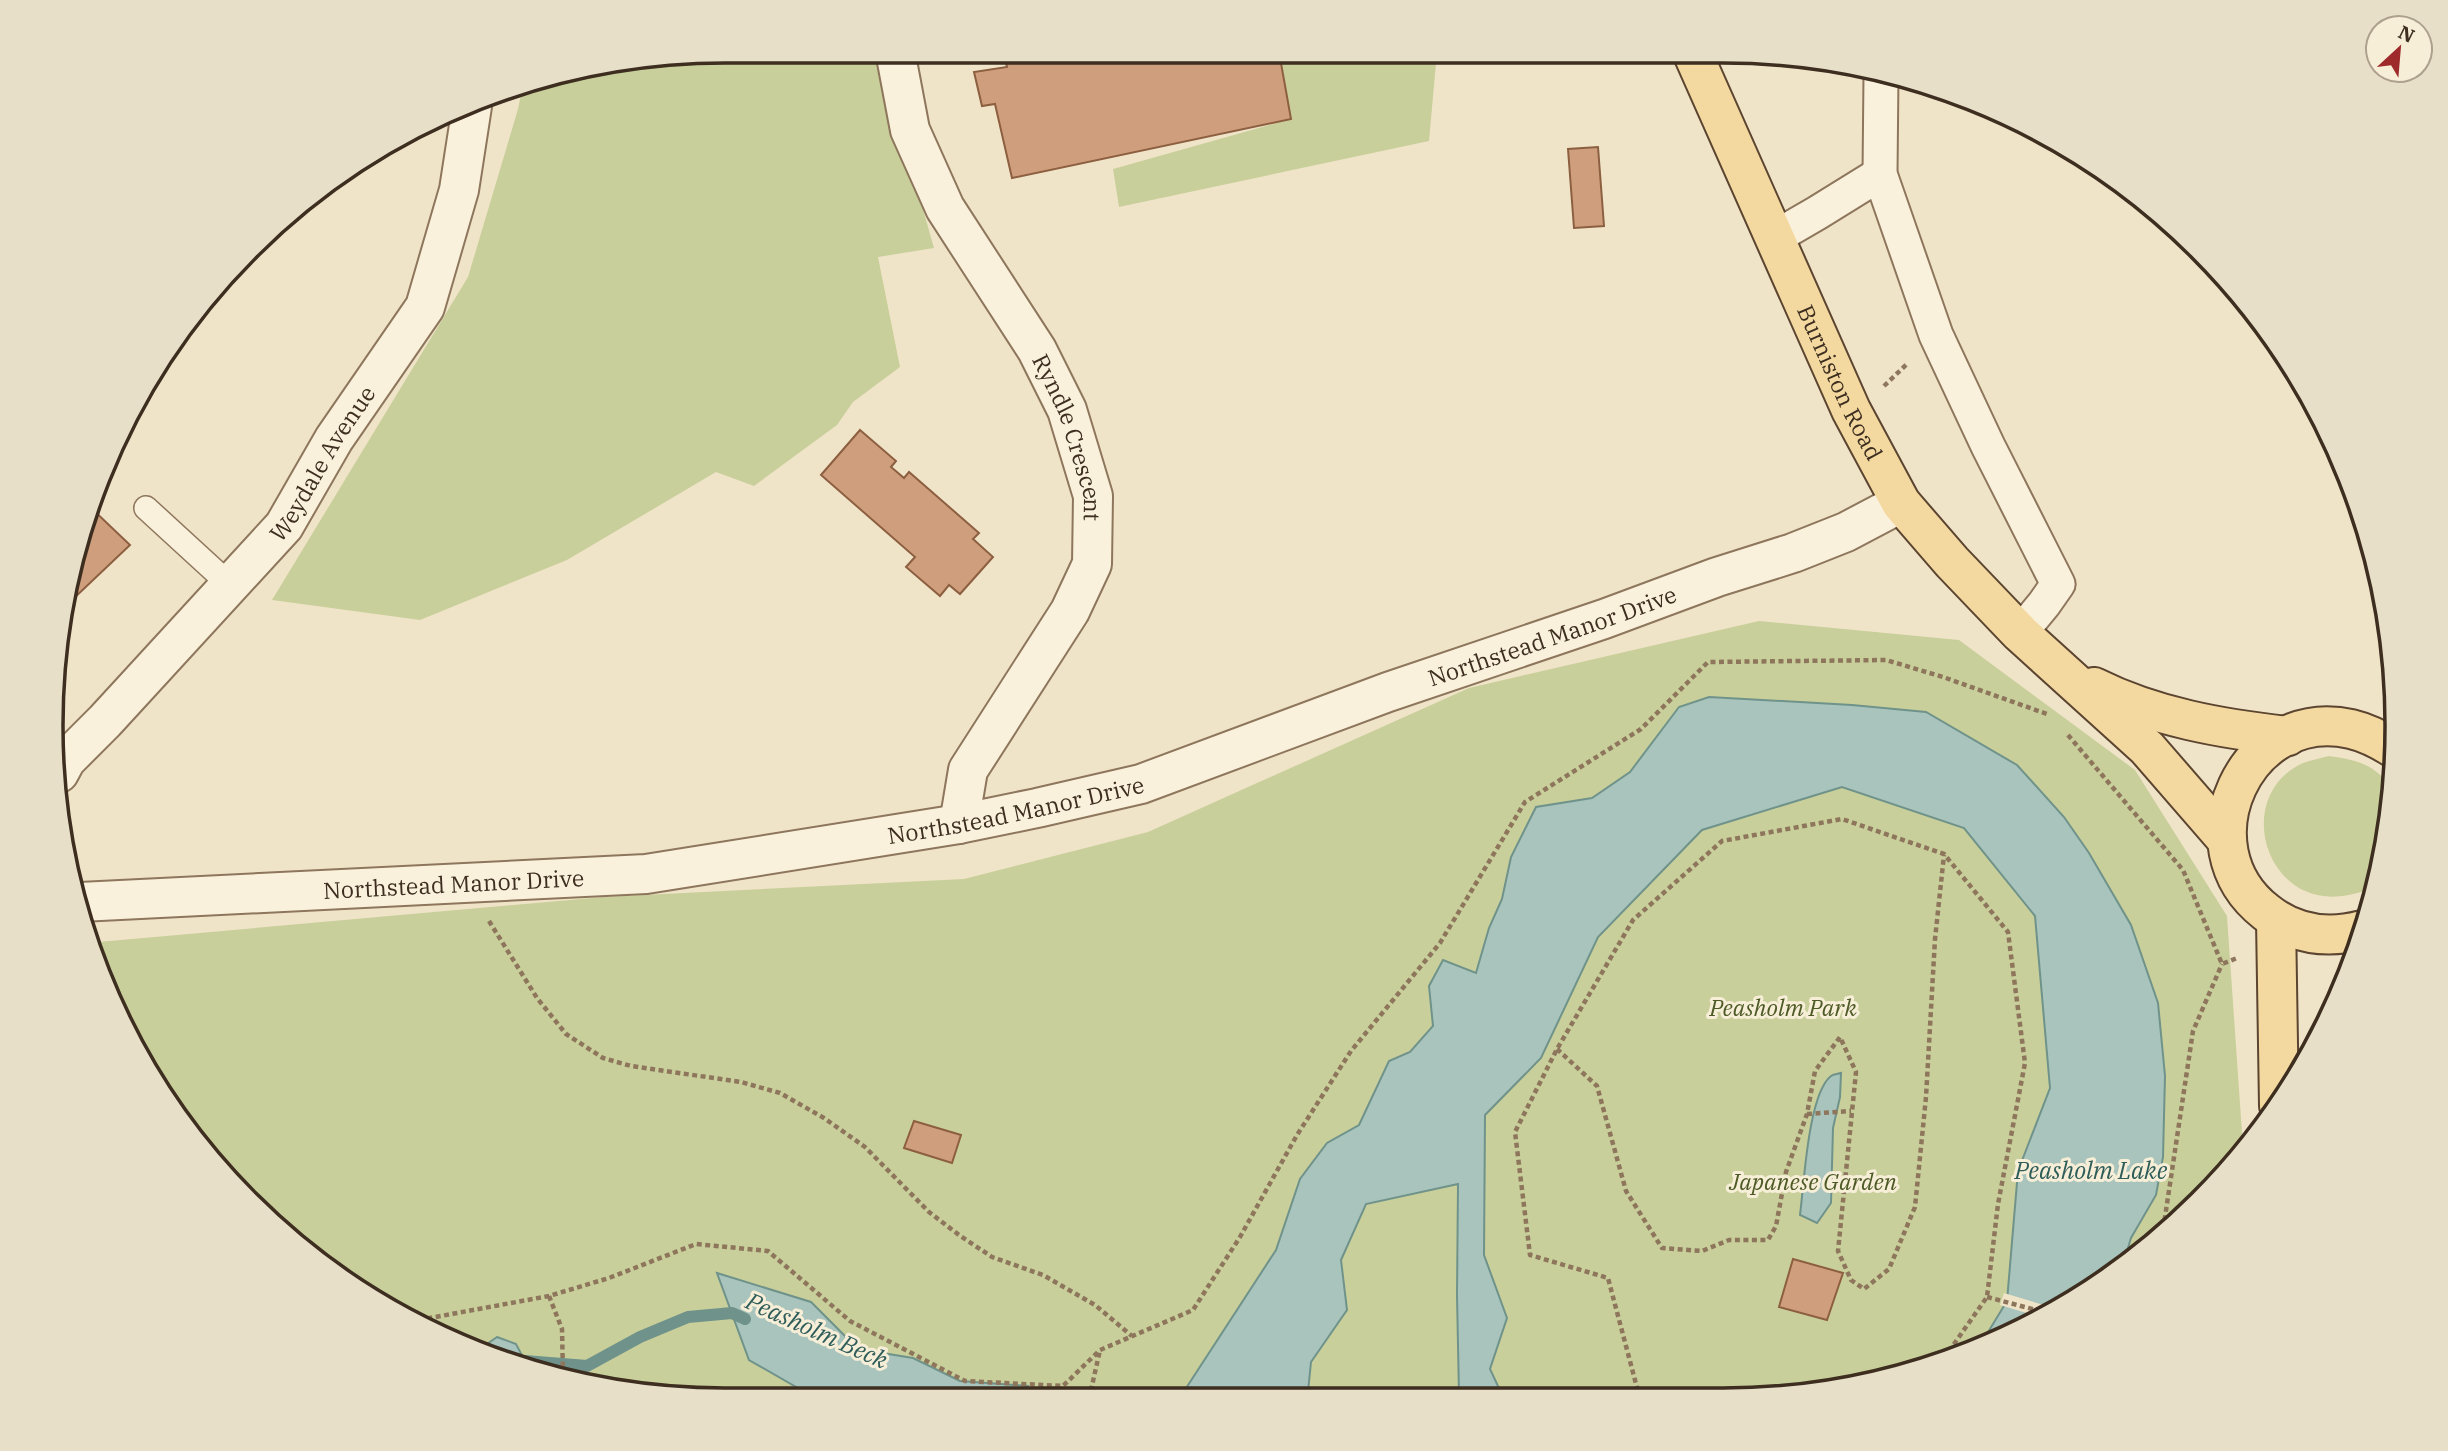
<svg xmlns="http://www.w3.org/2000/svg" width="2448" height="1451" viewBox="0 0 2448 1451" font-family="'IBM Plex Serif',serif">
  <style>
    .green { fill: #c9cf9b }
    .water { fill: #a9c4bc; stroke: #6f938a; stroke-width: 2 }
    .pier { fill: #f0e4c8 }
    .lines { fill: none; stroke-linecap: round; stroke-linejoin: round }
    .stream { stroke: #6f938a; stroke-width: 12 }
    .building { fill: #cf9f7d; stroke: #8d5f41; stroke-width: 2 }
    .service-casing { stroke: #8d765c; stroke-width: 26 }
    .pedestrian-casing { stroke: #8d765c; stroke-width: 37 }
    .minor-casing { stroke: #8d765c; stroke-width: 42 }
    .primary-casing { stroke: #5b4430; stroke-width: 42 }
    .path { stroke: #8d765c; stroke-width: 4.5; stroke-dasharray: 5 3.5; stroke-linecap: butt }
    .service { stroke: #faf1dc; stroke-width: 23 }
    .pedestrian { stroke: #faf1dc; stroke-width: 33 }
    .minor { stroke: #faf1dc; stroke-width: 38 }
    .primary { stroke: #f3d9a0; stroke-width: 38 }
    .labels { text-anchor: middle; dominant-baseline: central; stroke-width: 6; stroke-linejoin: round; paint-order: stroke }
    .street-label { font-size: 23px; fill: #3d2e20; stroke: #f7eed8 }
    .park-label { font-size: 23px; font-style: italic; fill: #4d5a26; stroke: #f7eed8 }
    .water-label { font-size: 24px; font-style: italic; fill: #2f5d5a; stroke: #f7eed8 }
    .rim { fill: none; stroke: #3d2e20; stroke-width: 3.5 }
  </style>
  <rect width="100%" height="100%" fill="#f0e4c8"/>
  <g class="green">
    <path d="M726 51H878L934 248 878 257 900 367 853 402 837 425 754 486 716 472 567 560 420 620 272 600 468 277 518 109 523 84Z"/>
    <path d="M1280 52H1437L1429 141 1119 207 1113 169 1291 119Z"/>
    <path d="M1759 621 1959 640 2135 770 2227 916 2243 1147 2168 1233 2060 1310 1939 1365 1767 1399H681L508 1364 350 1286 190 1136 87 943 603 897 964 879 1148 832 1469 688Z"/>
    <path d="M2329 756C2357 760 2374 764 2391 787 2389 809 2388 867 2376 883 2371 890 2361 892 2353 894 2266 916 2230 796 2303 763 2311 760 2321 758 2329 756Z"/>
  </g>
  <g class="water">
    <path d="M1709 697 1852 705 1926 712 2017 765 2064 817 2089 853 2131 925 2158 1003 2165 1076 2163 1157 2156 1195 2131 1238 2123 1265 2060 1310 1979 1347 2007 1301 2018 1171 2050 1088 2035 916 1964 828 1842 787 1702 830 1598 937 1541 1058 1485 1115 1484 1255 1507 1318 1490 1369 1504 1399H1460L1459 1395 1457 1295 1458 1184 1366 1204 1341 1260 1347 1310 1311 1362 1308 1392 1324 1399H1179L1276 1250 1300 1179 1327 1143 1359 1125 1389 1061 1410 1052 1433 1026 1429 986 1443 960 1476 973 1489 928 1502 899 1511 857 1536 807 1592 798 1630 772 1679 707Z"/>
    <path d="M1841 1073 1840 1097 1833 1128 1831 1203 1817 1223 1800 1215C1804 1185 1808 1094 1831 1076 1834 1074 1838 1074 1841 1073Z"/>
    <path d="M717 1273 811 1302 858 1349 913 1358 960 1381 1028 1386 1031 1399H817L749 1360Z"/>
    <path d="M497 1337 516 1344 525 1361 523 1367 508 1364 465 1343 487 1344Z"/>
  </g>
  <path class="pier" d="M2004 1293 2060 1310 2043 1318 2000 1305Z"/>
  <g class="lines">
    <path class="stream" d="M511 1365 525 1361 587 1366 640 1337 688 1317 732 1313 745 1319"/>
  </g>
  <g class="building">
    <path d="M1003 51 1279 52 1291 119 1012 178 995 104 982 106 974 72 1007 67Z"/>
    <path d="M1598 147 1604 226 1574 228 1568 149Z"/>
    <path d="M860 430 896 461 891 467 904 478 909 472 979 533 973 539 993 557 960 594 949 585 940 596 906 567 915 557 821 475Z"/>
    <path d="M88 505 130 545 71 601 86 509Z"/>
    <path d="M914 1121 961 1135 952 1163 904 1148Z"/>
    <path d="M1793 1259 1843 1273 1827 1320 1779 1307Z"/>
  </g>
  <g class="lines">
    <g class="service-casing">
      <path id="service" d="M146 508 230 585"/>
    </g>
    <g class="pedestrian-casing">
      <g id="pedestrian">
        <path d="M1881 75 1880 174 1936 335 1988 446 2058 584 2044 604 2020 633"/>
        <path d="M1774 238 1817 213 1880 174"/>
      </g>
    </g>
    <g class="minor-casing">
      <g id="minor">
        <path id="s1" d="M895 51 910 130 945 208 1037 350 1067 410 1093 496 1092 564 1070 611 968 770 959 824"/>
        <path id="s2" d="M59 773 66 760 105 721 284 526 334 439 425 307 459 190 472 106"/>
        <path id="s3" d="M80 902 646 874 959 824 1037 808 1141 784 1388 692 1604 619 1717 577 1793 553 1846 532 1901 503"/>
      </g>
    </g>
    <g class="primary-casing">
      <g id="primary">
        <path id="s4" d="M1692 52 1851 410 1901 503 1952 562 2020 633 2147 748 2226 839"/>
        <path d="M2094 687C2154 717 2222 729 2288 736"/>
        <path d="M2276 920 2279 1106"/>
        <path d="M2362 930C2328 939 2295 935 2266 912 2181 846 2246 705 2351 729 2368 733 2381 740 2395 749"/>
      </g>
    </g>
    <g class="path">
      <path d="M1884 386 1908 363"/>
      <path d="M2068 735 2183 870 2222 964 2237 958"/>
      <path d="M489 921 537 998 566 1034 603 1058 631 1066 741 1082 780 1093 824 1118 865 1147 929 1212 959 1235 992 1257 1043 1275 1095 1305 1132 1336"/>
      <path d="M1557 1049 1597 1086 1626 1191 1662 1248 1702 1251 1729 1240H1768L1776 1226 1786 1172 1807 1114 1815 1071 1840 1037 1856 1072 1838 1251 1851 1280 1864 1289 1889 1269 1915 1207 1926 1097 1935 939 1944 855"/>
      <path d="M1807 1114 1851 1111"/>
      <path d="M2162 1237 2193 1031 2222 964"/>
      <path d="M549 1296 562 1329 563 1375"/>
      <path d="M1987 1297 2051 1314"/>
      <path d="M419 1320 549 1296 609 1278 696 1244 768 1251 850 1321 965 1381 1063 1386 1100 1350 1193 1310 1240 1237 1297 1135 1351 1051 1440 943 1525 802 1641 729 1708 662 1886 660 1943 677 2047 714"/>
      <path d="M1089 1399 1100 1350"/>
      <path d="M1640 1399 1608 1278 1530 1255 1515 1132 1557 1049 1633 920 1722 841 1842 819 1944 854 2008 932 2025 1063 1998 1204 1987 1297 1940 1364"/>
    </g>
    <use href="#service" class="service"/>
    <use href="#pedestrian" class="pedestrian"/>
    <use href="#minor" class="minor"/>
    <use href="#primary" class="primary"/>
  </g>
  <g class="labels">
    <g class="street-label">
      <text stroke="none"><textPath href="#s4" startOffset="362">Burniston Road</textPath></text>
      <text stroke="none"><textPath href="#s1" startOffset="429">Ryndle Crescent</textPath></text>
      <text stroke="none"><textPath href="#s2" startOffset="408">Weydale Avenue</textPath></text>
      <text stroke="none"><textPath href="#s3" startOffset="1507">Northstead Manor Drive</textPath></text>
      <text stroke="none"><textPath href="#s3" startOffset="942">Northstead Manor Drive</textPath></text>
      <text stroke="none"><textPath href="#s3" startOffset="374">Northstead Manor Drive</textPath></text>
    </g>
    <g class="park-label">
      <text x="1783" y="1007">Peasholm Park</text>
      <text x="1813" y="1181">Japanese Garden</text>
    </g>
    <g class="water-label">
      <text x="2091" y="1170">Peasholm Lake</text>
      <text transform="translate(817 1330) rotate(24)">Peasholm Beck</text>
    </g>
  </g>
  <path d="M0 0H2448V1451H0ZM725 63H1723A662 662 0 0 1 2385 725V726A662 662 0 0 1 1723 1388H725A662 662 0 0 1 63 726V725A662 662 0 0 1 725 63Z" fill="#e8dfc9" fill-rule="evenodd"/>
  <path class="rim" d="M725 63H1723A662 662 0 0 1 2385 725V726A662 662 0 0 1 1723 1388H725A662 662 0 0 1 63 726V725A662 662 0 0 1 725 63Z"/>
  <g transform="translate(2399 49) rotate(26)"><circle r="33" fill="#f7eed8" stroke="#ada18e" stroke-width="2"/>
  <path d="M0-5L12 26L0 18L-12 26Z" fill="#9e2a2b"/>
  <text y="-10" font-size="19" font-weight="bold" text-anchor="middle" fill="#3d2e20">N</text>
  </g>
</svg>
